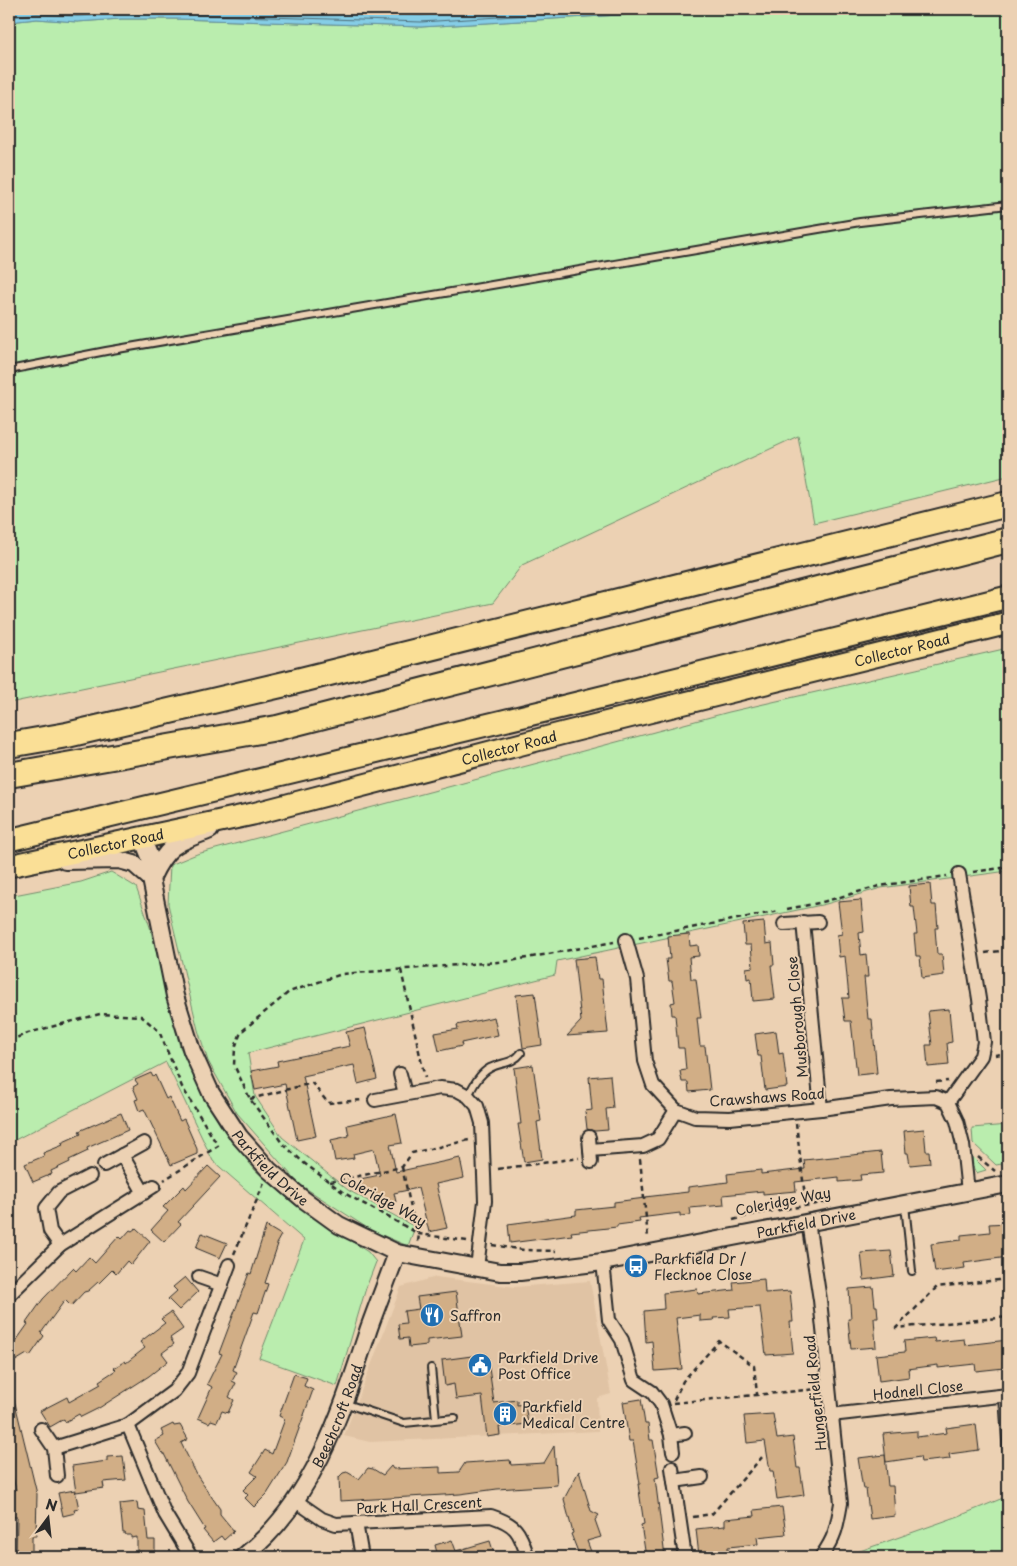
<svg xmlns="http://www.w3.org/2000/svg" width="1017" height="1566" viewBox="0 0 1017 1566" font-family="'Playpen Sans',sans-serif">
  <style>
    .built { fill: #e0c3a4 }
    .green { fill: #baedae; stroke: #728c6c }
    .water { fill: #85cde6; stroke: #618c9b }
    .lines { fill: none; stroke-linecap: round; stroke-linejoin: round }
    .shore { stroke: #4f6c76; stroke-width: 1 }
    .building { fill: #d1ae86; stroke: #2b2b2b }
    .service-casing { stroke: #2b2b2b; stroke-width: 10 }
    .minor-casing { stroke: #2b2b2b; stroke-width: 16 }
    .tertiary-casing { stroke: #2b2b2b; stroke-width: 20 }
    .trunk-casing { stroke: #2b2b2b; stroke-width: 25 }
    .motorway-casing { stroke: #2b2b2b; stroke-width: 28 }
    .path { stroke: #2b2b2b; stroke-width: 2.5; stroke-dasharray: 5 4; stroke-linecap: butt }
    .service { stroke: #ecd1b3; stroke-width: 6 }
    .minor { stroke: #ecd1b3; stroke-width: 12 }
    .tertiary { stroke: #ecd1b3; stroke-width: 16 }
    .trunk { stroke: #fadf96; stroke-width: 21 }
    .motorway { stroke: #fadf96; stroke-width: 24 }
    .labels { text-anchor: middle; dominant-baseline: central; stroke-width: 4; stroke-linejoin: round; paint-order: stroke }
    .street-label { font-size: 14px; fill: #2b2b2b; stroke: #ecd1b3 }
    .poi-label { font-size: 14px; fill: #2b2b2b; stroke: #ecd1b3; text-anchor: start }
  </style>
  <rect width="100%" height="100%" fill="#ecd1b3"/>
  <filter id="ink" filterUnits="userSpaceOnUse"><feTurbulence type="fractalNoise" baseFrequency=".02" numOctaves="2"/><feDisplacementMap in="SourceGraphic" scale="10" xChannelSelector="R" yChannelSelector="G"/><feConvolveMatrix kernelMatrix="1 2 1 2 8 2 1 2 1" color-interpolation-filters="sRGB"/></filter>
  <g filter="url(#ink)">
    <path class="built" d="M436 1277 515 1287 590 1281 611 1394 597 1398 598 1431 370 1442 344 1436 401 1287Z"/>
    <g class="green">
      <path d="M718 9H1008V476L814 523 798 436 522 565 493 603 9 703V22L37 19 77 22 121 19H177L421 27Z"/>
      <path d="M1008 648V871L881 888 826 904 557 961 555 975 248 1053 255 1096 282 1137 348 1190 415 1227 408 1246 372 1231 299 1184 237 1113 208 1061 198 1030 168 904 170 865 197 854 729 712Z"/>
      <path d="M111 872 136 887 150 927 180 1047 220 1125 255 1170 293 1203 368 1252 376 1262 366 1288 337 1386 259 1358 304 1240 213 1161 166 1062 9 1143V896L81 882Z"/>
      <path d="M1008 1125V1163L996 1165 973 1143 972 1128Z"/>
      <path d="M972 1156 986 1170 976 1173 973 1167Z"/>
      <path d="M1008 1496V1557H843L959 1516Z"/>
    </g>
    <path class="water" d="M9 9H718L421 27 177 19H121L77 22 37 19 9 22Z"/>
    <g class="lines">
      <g class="shore">
        <path d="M51 9 77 10 103 9"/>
        <path d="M220 9 421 15 517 9"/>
        <path d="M9 17 37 14 77 16 120 14H177L421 22 624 9"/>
      </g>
    </g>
    <g class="building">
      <path d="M930 884 932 905H936L938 928H935L937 954H942L944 975 922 978 920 956H916L914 934H917L914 907H911L909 886Z"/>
      <path d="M861 900 864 932 859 933 861 955 866 954 868 977H864L868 1019H872L877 1073 857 1075 851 1021H845L842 998H849L845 956 839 957 837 935 842 934 838 902Z"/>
      <path d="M764 922 766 944 772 943 774 965H771L775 999 753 1001 751 978 747 979 746 968 753 967 751 945H745L743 924Z"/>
      <path d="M689 934 690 946 698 945 699 956 689 957 691 979H696L701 1018H697L700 1046H705L710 1090 689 1092 688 1082H682L680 1071 686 1070 684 1048H678L675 1015H672L671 1003 675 1002 672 981H669L666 959H670L668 936Z"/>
      <path d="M595 957 598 979H602L608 1033 567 1036 581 1021 574 959Z"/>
      <path d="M535 993 542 1045 523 1048 516 995Z"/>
      <path d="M949 1009 952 1042 947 1043 949 1065 928 1067 926 1045H932L928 1011Z"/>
      <path d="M494 1017 498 1035 461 1043 462 1046 439 1051 435 1033 458 1029 457 1025Z"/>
      <path d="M365 1028 377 1079 358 1084 354 1065 303 1076 316 1136 297 1140 285 1084 255 1090 251 1071 278 1066 277 1061 350 1046 346 1032Z"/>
      <path d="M776 1031 779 1054 783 1053 787 1087 765 1090 761 1056H758L755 1034Z"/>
      <path d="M533 1065 541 1121 537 1122 542 1159 524 1162 518 1124H521L514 1068Z"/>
      <path d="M151 1073 153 1077 155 1075 166 1099 169 1097 180 1121 184 1119 197 1149V1154L171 1165 144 1109 139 1111 135 1100 138 1099 133 1087 138 1084 135 1080Z"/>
      <path d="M610 1075 613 1108 606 1109 608 1130 595 1131 587 1129 585 1111 592 1110 589 1077Z"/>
      <path d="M121 1113 128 1130 87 1148 88 1151 69 1160 70 1162 51 1171 52 1174 33 1182 25 1164 44 1156 43 1153 63 1145 61 1143 81 1134 79 1131Z"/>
      <path d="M396 1114 402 1143 390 1145 396 1172 460 1158 464 1178 436 1184 447 1228 429 1232 418 1188 394 1193 396 1202 385 1204 384 1199 377 1201 375 1191 363 1194 360 1179 380 1175 374 1149 353 1154 354 1158 335 1161 331 1140 349 1136 347 1125Z"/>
      <path d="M924 1129 926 1151H929L930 1163 910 1165 908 1153H906L904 1131Z"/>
      <path d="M881 1152 883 1173 860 1175 861 1180 839 1182V1177L795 1182 796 1191 763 1194V1191L723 1195 724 1205 690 1208 691 1215 680 1216V1213L639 1218 640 1222 617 1225V1227L571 1232 572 1235 510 1243 508 1224 576 1215V1210L614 1206V1202L645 1198V1197L688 1192V1187L728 1182 727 1174 761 1170V1174L805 1169 804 1160Z"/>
      <path d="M208 1166 220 1177 178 1222 181 1224 164 1242 151 1230 168 1211 163 1207 184 1186 186 1189Z"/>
      <path d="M1008 1223V1257L964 1263 965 1268 935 1272 931 1244 961 1240V1235L990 1232 989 1224Z"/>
      <path d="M266 1226 281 1235 276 1244H278L265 1283 268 1284 258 1313 254 1312 233 1370 237 1372 232 1381 236 1383 229 1397 234 1400 228 1413 222 1411 217 1422 211 1420 209 1423 198 1418 212 1387 207 1384 222 1354 219 1353 249 1273 251 1274Z"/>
      <path d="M136 1228 150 1241 131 1265 127 1261 116 1274 112 1270 99 1283 98 1282 88 1291 84 1292 71 1306 65 1300 41 1333 44 1336 30 1356 27 1354 12 1363 9 1356V1351L28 1324 26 1323 43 1299 73 1268 76 1271 89 1257 95 1263 119 1236 122 1239 130 1230 132 1231Z"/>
      <path d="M202 1233 227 1243 220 1258 196 1248Z"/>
      <path d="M891 1251 894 1276 864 1280 861 1253Z"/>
      <path d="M185 1277 198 1292 179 1310 168 1299 177 1291 173 1287Z"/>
      <path d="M764 1279 765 1293 790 1291 793 1322H790L793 1353 766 1355 760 1307 729 1309 730 1317 713 1318 714 1320 700 1321V1315L676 1318 682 1369 655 1371 652 1341 646 1342 644 1311 664 1309 663 1293 697 1289 698 1294 734 1290 733 1282Z"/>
      <path d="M873 1287 875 1306H877L878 1318H874L876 1347 851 1349 848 1319H851L849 1289Z"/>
      <path d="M456 1292 462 1336 427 1340V1345L409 1347 408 1338 400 1339 398 1324 406 1323 404 1311 419 1309 417 1297Z"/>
      <path d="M171 1312 183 1329 170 1338 174 1344 162 1353 168 1361 149 1376 99 1408 81 1417 79 1414 65 1422 64 1419 50 1427 40 1411 67 1397 69 1402 101 1384 99 1381 116 1370 114 1368 125 1361 126 1363 145 1348 140 1342 165 1323 161 1319Z"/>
      <path d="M934 1338 935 1342 964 1339 965 1345 1008 1340V1362H1003L1004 1368 976 1371 975 1364 938 1368V1365L908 1369 909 1377 879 1381 876 1355 905 1352 904 1341Z"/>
      <path d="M487 1354 494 1403 517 1400V1405L525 1404 528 1424 499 1427 500 1435 487 1437 482 1396 456 1399 454 1384 445 1386 442 1360Z"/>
      <path d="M294 1374 307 1378 304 1386 313 1390 287 1462 267 1494 254 1507 245 1498 248 1495 243 1490 257 1476 251 1472 265 1450 272 1454 285 1419 279 1416Z"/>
      <path d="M13 1395 37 1494 36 1536H32V1557H16L17 1517H13V1491L16 1490 9 1460V1396Z"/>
      <path d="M641 1399 645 1424H648L650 1440H653L659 1477 655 1478 665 1557H646L641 1525 644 1524 638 1484H640L633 1441H629L623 1402Z"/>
      <path d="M773 1414 777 1439 793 1437 797 1468H800L804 1495 777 1499 773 1471H770L765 1441 747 1443 744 1416Z"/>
      <path d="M173 1424 174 1426 180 1425 188 1439 181 1443 198 1477 220 1509V1514L234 1531 224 1540 221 1536 213 1542 203 1530 205 1529 188 1502 163 1452 162 1453 155 1441 164 1436 161 1430Z"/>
      <path d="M976 1424 979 1450 949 1454 950 1459 921 1462 920 1457 886 1462 883 1434 917 1431V1437L947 1433 946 1428Z"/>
      <path d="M554 1446 557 1485 497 1489 460 1494 340 1501 339 1477 343 1473 347 1472 359 1479 368 1468 373 1469 383 1475 391 1466 393 1469 440 1467V1473L459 1472 465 1463 510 1460 511 1465 544 1463Z"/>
      <path d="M885 1455 888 1486H893L895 1516 870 1519 866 1489H863L858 1458Z"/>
      <path d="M123 1456 126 1480 103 1482 104 1488 76 1492 72 1466 107 1461V1457Z"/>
      <path d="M579 1471 591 1511 599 1515 595 1520 601 1537 587 1541 593 1557H580L571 1534 573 1533 564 1499Z"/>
      <path d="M75 1490 79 1509 74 1510 75 1513 63 1516 58 1493Z"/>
      <path d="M137 1502 138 1510 145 1511 148 1540H155V1555H143V1552H137V1537L131 1538V1535H126L125 1533H123L120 1504Z"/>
      <path d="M782 1507 786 1534 757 1537 758 1544 728 1547V1553L699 1556 696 1529 725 1526V1519L755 1516 754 1510Z"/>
      <path d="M452 1540 456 1551 490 1541 495 1557H445V1554L438 1557 435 1545Z"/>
    </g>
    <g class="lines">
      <g class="service-casing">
        <g id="service">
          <path d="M9 370 106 351 860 222 1008 205"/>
          <path d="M468 1096C473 1086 479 1074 490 1068 501 1062 513 1064 521 1053"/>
          <path d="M905 1205 912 1271"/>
          <path d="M431 1368 436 1419"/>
          <path d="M1003 1396 1008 1470"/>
          <path d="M344 1403 404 1423 455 1418"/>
        </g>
      </g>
      <g class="minor-casing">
        <g id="minor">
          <path d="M803 922 821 1109"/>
          <path d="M784 924 818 922"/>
          <path d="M626 940 637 979 645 1061 653 1085 676 1110 695 1117 730 1118 821 1109 891 1099 936 1097 948 1102 957 1121 963 1145 968 1192"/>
          <path d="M400 1074 405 1094"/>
          <path d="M375 1100 440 1088 457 1090 468 1096 477 1106 482 1123 485 1201 477 1268"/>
          <path d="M948 1102 981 1056 984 1042 979 999 959 874"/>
          <path d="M589 1137 591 1162"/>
          <path d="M590 1150 643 1146 658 1139 676 1110"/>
          <path d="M122 1155 144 1193"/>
          <path d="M104 1165 144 1143"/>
          <path d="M808 1222 820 1300 841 1503C837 1527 835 1538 821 1557"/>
          <path d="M60 1245 50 1231 46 1208 59 1192 90 1176"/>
          <path d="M603 1262 609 1320 622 1340 634 1380 652 1392 661 1404 671 1435 673 1452"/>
          <path d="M199 1277 222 1285"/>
          <path d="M9 1295 60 1245 154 1186"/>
          <path d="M831 1415 1008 1395"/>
          <path d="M128 1425 165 1514 191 1557"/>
          <path d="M41 1429 54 1448 57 1476"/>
          <path d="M671 1435 685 1433"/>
          <path d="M54 1448 128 1425 174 1391 188 1373 229 1265"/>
          <path d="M672 1468 685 1557"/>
          <path d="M674 1481 702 1477"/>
          <path d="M296 1501 322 1519 336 1524 491 1516C518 1525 519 1532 528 1557"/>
          <path d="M356 1523 362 1557"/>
        </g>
      </g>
      <g class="tertiary-casing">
        <g id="tertiary">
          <path id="s1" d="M142 838 150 857 151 879 175 996 192 1051 211 1093 239 1136 269 1170 303 1199 339 1225 397 1253 500 1272H520L603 1262 1008 1184"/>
          <path d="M65 861 119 860 134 864 151 879"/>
          <path d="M152 877C168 843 178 843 210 830"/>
          <path id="s2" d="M243 1557C314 1502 342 1410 369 1328 378 1303 388 1278 397 1253"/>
        </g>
      </g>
      <g class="trunk-casing">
        <g id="trunk">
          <path d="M9 840 553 709 1008 597"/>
          <path id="s3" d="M9 866 253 814 560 734 1008 623"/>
        </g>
      </g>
      <g class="motorway-casing">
        <g id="motorway">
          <path d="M9 745 67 735 285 684 1008 504"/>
          <path d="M9 775 277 728 1008 540"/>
        </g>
      </g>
      <g class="path">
        <path d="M973 872 1008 867"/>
        <path d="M787 909 819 903 879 886 947 876"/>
        <path d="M639 938 779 911"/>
        <path d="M985 953 1008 950"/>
        <path d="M401 970 425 1078"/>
        <path d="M9 1041 28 1033 100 1014 141 1016 159 1031 182 1087 218 1146 164 1180"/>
        <path d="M995 1055 1008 1053"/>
        <path d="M936 1082 948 1081"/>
        <path d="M250 1099 312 1083 328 1103 362 1100"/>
        <path d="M796 1123 806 1205"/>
        <path d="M978 1157 995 1171"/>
        <path d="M640 1159 648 1238"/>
        <path d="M402 1167 415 1227 419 1234 418 1242"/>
        <path d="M498 1169 579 1158"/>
        <path d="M330 1182 402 1167 412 1153 469 1140"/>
        <path d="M733 1220 755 1214 828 1202"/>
        <path d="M467 1241 419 1234 344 1193 304 1163 282 1143 250 1099 234 1065 235 1048 241 1032 289 992 342 974 510 961 614 942"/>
        <path d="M492 1245 524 1250 556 1251"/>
        <path d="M234 1254 264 1183"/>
        <path d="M1008 1279 937 1287 896 1328 1008 1317"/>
        <path d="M674 1400 683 1381 719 1341 754 1366 757 1394"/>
        <path d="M673 1403 817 1389"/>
        <path d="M693 1517 712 1514 763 1456"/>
      </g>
      <use href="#service" class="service"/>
      <use href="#minor" class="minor"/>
      <use href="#tertiary" class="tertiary"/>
      <use href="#trunk" class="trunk"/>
      <use href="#motorway" class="motorway"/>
    </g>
  </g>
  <defs>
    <g id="bus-disc" transform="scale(1.25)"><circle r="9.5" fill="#1f6fb2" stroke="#ecd1b3"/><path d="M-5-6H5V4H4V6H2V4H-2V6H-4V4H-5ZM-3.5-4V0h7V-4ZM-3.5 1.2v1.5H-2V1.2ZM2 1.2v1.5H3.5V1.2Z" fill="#fff"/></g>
    <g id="restaurant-disc" transform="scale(1.25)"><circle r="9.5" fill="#1f6fb2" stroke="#ecd1b3"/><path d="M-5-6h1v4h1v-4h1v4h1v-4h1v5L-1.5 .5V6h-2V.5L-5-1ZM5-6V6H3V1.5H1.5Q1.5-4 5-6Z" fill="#fff"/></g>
    <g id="civic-disc" transform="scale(1.25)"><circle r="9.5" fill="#1f6fb2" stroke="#ecd1b3"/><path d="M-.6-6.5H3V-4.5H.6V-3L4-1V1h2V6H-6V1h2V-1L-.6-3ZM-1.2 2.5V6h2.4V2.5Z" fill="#fff"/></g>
    <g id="building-disc" transform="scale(1.25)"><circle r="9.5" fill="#1f6fb2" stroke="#ecd1b3"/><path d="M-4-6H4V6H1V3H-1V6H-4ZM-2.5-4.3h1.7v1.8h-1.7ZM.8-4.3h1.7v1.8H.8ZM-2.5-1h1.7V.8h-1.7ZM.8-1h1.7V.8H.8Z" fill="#fff"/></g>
  </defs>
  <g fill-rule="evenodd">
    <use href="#bus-disc" x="636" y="1266"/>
    <use href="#restaurant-disc" x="432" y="1315"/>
    <use href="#civic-disc" x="480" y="1365"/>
    <use href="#building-disc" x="505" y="1414"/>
  </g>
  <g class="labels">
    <g class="street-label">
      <text stroke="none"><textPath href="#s3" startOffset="919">Collector Road</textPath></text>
      <text stroke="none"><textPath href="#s3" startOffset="514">Collector Road</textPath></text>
      <text stroke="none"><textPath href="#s3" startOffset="109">Collector Road</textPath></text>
      <text transform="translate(797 1017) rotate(-95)">Musborough Close</text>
      <text transform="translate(767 1097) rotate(-4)">Crawshaws Road</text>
      <text stroke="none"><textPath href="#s1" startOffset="362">Parkfield Drive</textPath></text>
      <text transform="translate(383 1199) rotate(29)">Coleridge Way</text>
      <text transform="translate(783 1201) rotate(-11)">Coleridge Way</text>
      <text stroke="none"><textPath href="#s1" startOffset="931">Parkfield Drive</textPath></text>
      <text transform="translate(918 1390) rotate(-6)">Hodnell Close</text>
      <text transform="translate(815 1393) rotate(-96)">Hungerfield Road</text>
      <text stroke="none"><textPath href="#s2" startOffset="172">Beechcroft Road</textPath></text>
      <text transform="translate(419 1505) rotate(-3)">Park Hall Crescent</text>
    </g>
    <g class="poi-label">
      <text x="654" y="1258">Parkfield Dr /<tspan x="654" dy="16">Flecknoe Close</tspan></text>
      <text x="450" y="1315">Saffron</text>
      <text x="498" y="1357">Parkfield Drive<tspan x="498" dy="16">Post Office</tspan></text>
      <text x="522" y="1406">Parkfield<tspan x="522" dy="16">Medical Centre</tspan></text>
    </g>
  </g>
  <rect width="1017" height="1566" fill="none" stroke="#ecd1b3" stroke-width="30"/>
  <rect x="15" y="15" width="987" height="1536" fill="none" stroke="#2b2b2b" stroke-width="2" filter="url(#ink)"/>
  <g transform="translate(48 1518) rotate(15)" stroke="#ecd1b3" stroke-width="4" paint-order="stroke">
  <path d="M0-4L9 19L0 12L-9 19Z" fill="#2b2b2b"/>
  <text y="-8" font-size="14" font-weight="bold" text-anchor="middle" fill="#2b2b2b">N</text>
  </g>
</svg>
